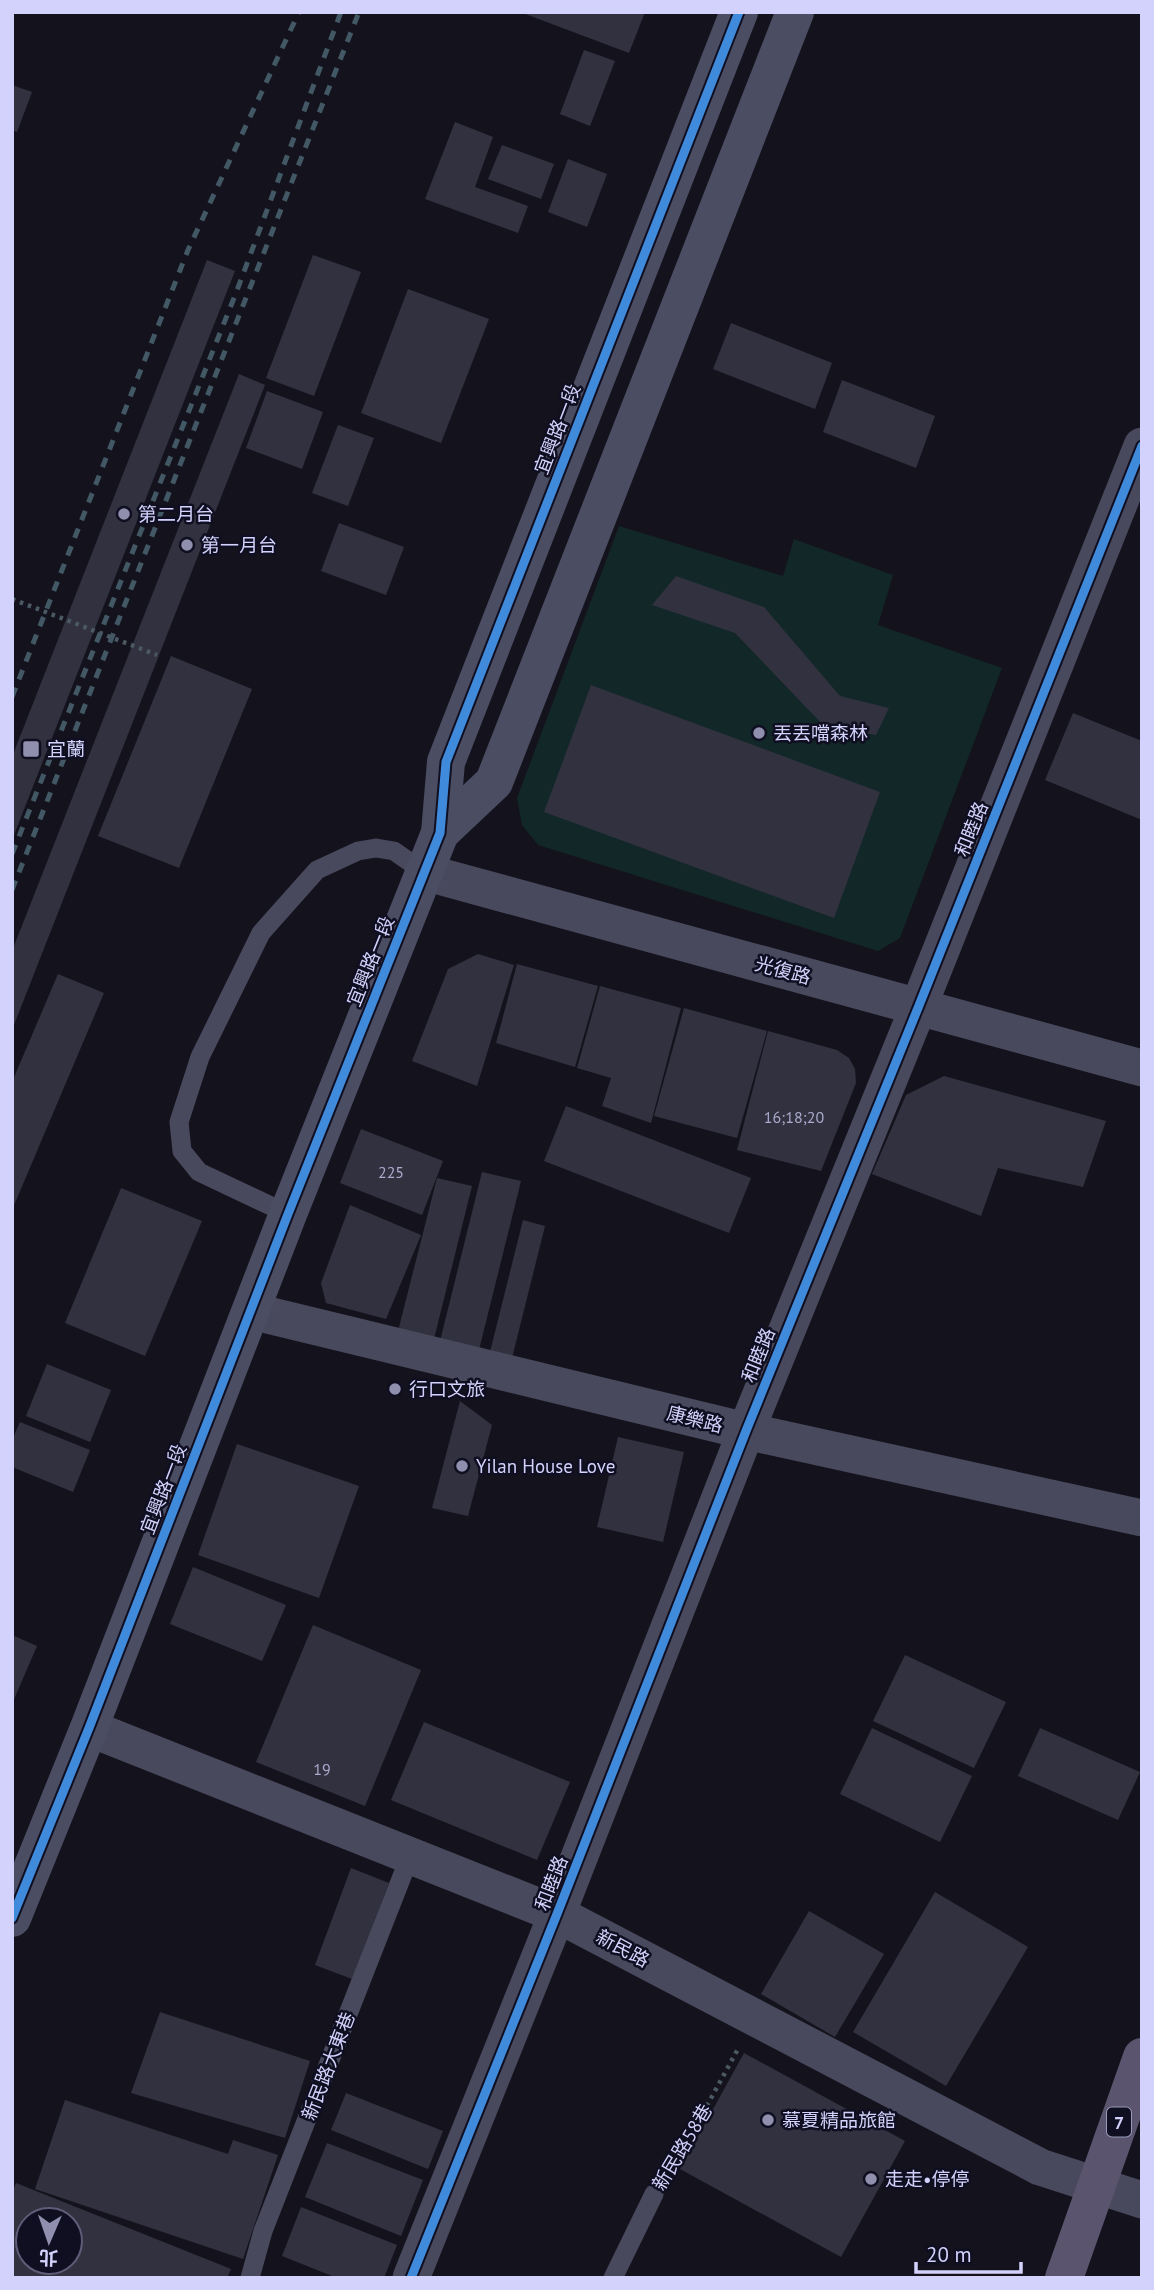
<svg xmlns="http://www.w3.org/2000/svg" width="1154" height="2290" viewBox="0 0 1154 2290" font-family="'PT Sans','Noto Sans TC',sans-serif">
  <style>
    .green { fill: #122727 }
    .building { fill: #32313f; fill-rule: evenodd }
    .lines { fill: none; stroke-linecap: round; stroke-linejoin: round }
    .path { stroke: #4a5963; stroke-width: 4.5; stroke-dasharray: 3.5 5; stroke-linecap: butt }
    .lane { stroke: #49495d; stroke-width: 19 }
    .street { stroke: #49495d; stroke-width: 37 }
    .secondary { stroke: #4b4d63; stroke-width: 38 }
    .primary { stroke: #5b546f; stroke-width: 38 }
    .rail { stroke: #425864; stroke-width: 5; stroke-dasharray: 10 9; stroke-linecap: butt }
    .path-bridge { stroke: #4a5963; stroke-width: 4.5; stroke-dasharray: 3.5 5; stroke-linecap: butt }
    .cycleway-casing { stroke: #100f21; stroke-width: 13 }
    .cycleway { stroke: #408adc; stroke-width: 9 }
    .poi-dot { fill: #908fae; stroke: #100f21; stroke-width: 2.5 }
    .labels { text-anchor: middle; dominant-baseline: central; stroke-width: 5; stroke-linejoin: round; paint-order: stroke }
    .number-label { font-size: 16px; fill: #abaacd }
    .shield { fill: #100f21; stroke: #9898ba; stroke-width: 2 }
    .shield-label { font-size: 18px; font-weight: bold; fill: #d3d2fc }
    .street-label { font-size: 19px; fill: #d3d2fc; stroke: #100f21 }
    .poi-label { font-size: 19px; fill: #d3d2fc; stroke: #100f21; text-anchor: start }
  </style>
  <rect width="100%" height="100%" fill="#14131d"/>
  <path class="green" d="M619 526 783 576 794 539 893 575 878 625 1002 668 900 938 878 951 538 845 522 825 517 798Z"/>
  <g class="building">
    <path d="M520 12H645L629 53Z"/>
    <path d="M584 50 615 61 590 126 560 114Z"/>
    <path d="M12 85 32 92 17 132 12 130Z"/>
    <path d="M455 122 493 137 475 187 528 206 518 233 425 199Z"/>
    <path d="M502 145 554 164 541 199 488 179Z"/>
    <path d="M568 159 607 174 587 227 548 212Z"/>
    <path d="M313 255 361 272 314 396 266 378Z"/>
    <path d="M207 260 235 271 12 840V757Z"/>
    <path d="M408 289 489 319 441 443 361 413Z"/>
    <path d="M731 323 832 363 815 409 713 369Z"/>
    <path d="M239 374 265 385 12 1030V951Z"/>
    <path d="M842 380 935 416 916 468 823 432Z"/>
    <path d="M267 391 323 412 302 469 246 448Z"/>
    <path d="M338 425 374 438 348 506 312 493Z"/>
    <path d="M339 523 404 547 386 595 321 571Z"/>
    <path d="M676 576 764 607 840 696 889 708 876 735 823 725 735 633 652 605Z"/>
    <path d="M171 656 252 689 179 868 98 836Z"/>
    <path d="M591 685 880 792 834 918 544 812Z"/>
    <path d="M1073 713 1142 741V820L1045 780Z"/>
    <path d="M478 954 514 965 477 1086 412 1061 448 969Z"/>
    <path d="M517 964 598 986 575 1067 496 1043Z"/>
    <path d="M58 974 104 993 12 1210V1082Z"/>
    <path d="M600 986 681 1008 651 1123 602 1106 611 1078 577 1068Z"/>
    <path d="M684 1008 767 1031 737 1138 654 1116Z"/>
    <path d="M768 1031 837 1050 849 1058 855 1069 856 1083 821 1171 737 1150Z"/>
    <path d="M944 1076 1106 1121 1083 1187 998 1168 981 1216 872 1174 906 1095Z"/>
    <path d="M566 1106 751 1178 729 1233 544 1161Z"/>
    <path d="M361 1129 443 1161 422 1215 340 1183Z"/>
    <path d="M482 1172 521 1181 479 1350 440 1341Z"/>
    <path d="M437 1178 472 1186 433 1343 397 1335Z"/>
    <path d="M121 1188 202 1221 145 1356 65 1323Z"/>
    <path d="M350 1205 421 1235 386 1319 326 1303 321 1283Z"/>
    <path d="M523 1220 545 1226 512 1358 490 1352Z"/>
    <path d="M47 1364 111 1390 90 1442 26 1416Z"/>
    <path d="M460 1401 492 1425 468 1516 432 1508Z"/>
    <path d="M20 1422 90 1450 73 1492 12 1467V1440Z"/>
    <path d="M618 1437 684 1452 663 1542 597 1527Z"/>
    <path d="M237 1444 359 1486 319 1598 198 1555Z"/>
    <path d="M193 1567 286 1605 262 1661 170 1624Z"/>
    <path d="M313 1625 421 1670 365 1806 256 1762Z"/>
    <path d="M12 1635 37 1646 12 1704Z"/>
    <path d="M905 1655 1006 1702 974 1768 873 1721Z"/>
    <path d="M424 1722 570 1782 537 1860 391 1800Z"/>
    <path d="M872 1728 972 1776 940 1842 840 1794Z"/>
    <path d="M1040 1728 1140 1772 1118 1820 1018 1776Z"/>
    <path d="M351 1868 389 1883 352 1979 315 1965Z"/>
    <path d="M935 1892 1028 1947 946 2086 853 2032Z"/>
    <path d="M809 1911 884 1954 835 2037 761 1994Z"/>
    <path d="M160 2012 310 2061 285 2138 131 2093Z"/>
    <path d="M744 2053 905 2141 841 2257 680 2169Z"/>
    <path d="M346 2093 443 2131 428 2169 331 2130Z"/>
    <path d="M65 2100 228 2154 233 2140 278 2155 243 2259 35 2189Z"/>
    <path d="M327 2143 423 2180 401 2236 305 2197Z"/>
    <path d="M16 2183 231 2269 227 2278H12V2192ZM28 2220H70V2262H28Z"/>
    <path d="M301 2207 397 2245 384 2278H337L282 2256Z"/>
  </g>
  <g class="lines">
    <path class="path" d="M670 2173 738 2049"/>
    <g class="lane">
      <path d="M288 1214 199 1172 182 1151 179 1122 200 1057 261 933 317 870 358 851 376 848 394 851 424 872"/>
      <path d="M250 2278 263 2231 410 1856"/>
      <path d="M613 2278 654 2194"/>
    </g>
    <g class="street">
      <path d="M424 872 1142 1068"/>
      <path d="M251 1311 746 1431 1142 1518"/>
      <path d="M89 1728 557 1914 1040 2167 1142 2200"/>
      <path d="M411 2278 557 1914 746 1431 918 1008 1142 446"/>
    </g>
    <g class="secondary">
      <path d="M440 833 494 782 795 12"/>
      <path d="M12 1918 89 1728 288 1214 440 833 446 762 739 12"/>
    </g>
    <path class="primary" d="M1064 2278 1142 2057"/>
    <g class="rail">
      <path d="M12 697 188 250 299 12"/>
      <path d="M12 854 236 293 341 12"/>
      <path d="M12 890 359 12"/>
    </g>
    <path class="path-bridge" d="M12 599 157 655"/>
    <g class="cycleway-casing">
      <g id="cycleway">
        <path d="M12 1918 89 1728 288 1214 440 833 446 762 739 12"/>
        <path d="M411 2278 557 1914 746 1431 918 1008 1142 446"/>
      </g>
    </g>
    <use href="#cycleway" class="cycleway"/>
  </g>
  <g class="poi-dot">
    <circle cx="124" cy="514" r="7"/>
    <circle cx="187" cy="545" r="7"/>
    <circle cx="759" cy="733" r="7"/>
    <rect x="22" y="740" width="18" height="18" rx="3.5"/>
    <circle cx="395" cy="1389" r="7"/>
    <circle cx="462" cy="1466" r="7"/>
    <circle cx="768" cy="2120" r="7"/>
    <circle cx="871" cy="2179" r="7"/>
  </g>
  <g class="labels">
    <g class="number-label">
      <text x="794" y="1117">16;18;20</text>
      <text x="391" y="1172">225</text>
      <text x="322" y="1769">19</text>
    </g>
    <rect class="shield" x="1107" y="2107.5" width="24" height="29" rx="5"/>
    <g class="shield-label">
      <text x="1119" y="2122">7</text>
    </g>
    <g class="street-label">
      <text transform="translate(557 429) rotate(-69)">宜興路一段</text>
      <text transform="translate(971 829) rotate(-68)">和睦路</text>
      <text transform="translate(370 961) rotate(-68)">宜興路一段</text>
      <text transform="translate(783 970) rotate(15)">光復路</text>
      <text transform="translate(758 1355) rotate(-68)">和睦路</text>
      <text transform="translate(695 1419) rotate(14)">康樂路</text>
      <text transform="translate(163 1489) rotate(-69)">宜興路一段</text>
      <text transform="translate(551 1883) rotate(-69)">和睦路</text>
      <text transform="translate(623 1948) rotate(28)">新民路</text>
      <text transform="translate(328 2066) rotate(-69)">新民路大東巷</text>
      <text transform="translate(682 2147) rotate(-59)">新民路58巷</text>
    </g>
    <g class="poi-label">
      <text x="138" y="514">第二月台</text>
      <text x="201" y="545">第一月台</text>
      <text x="773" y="733">丟丟噹森林</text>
      <text x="47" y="749">宜蘭</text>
      <text x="409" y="1389">行口文旅</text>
      <text x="476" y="1466">Yilan House Love</text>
      <text x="782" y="2120">慕夏精品旅館</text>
      <text x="885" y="2179">走走•停停</text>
    </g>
  </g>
  <rect width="1154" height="2290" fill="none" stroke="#d3d2fc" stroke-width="28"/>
  <g transform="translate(49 2241) rotate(182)"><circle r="33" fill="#100f21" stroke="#5e5d79" stroke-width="2"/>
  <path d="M0-5L12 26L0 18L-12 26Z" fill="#908fae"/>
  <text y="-10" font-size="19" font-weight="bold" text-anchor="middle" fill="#d3d2fc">北</text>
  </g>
  <path d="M916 2262v10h105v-10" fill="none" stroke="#d3d2fc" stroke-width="3.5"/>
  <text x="926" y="2262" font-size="21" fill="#d3d2fc" stroke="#100f21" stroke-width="5" paint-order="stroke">20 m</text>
</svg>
